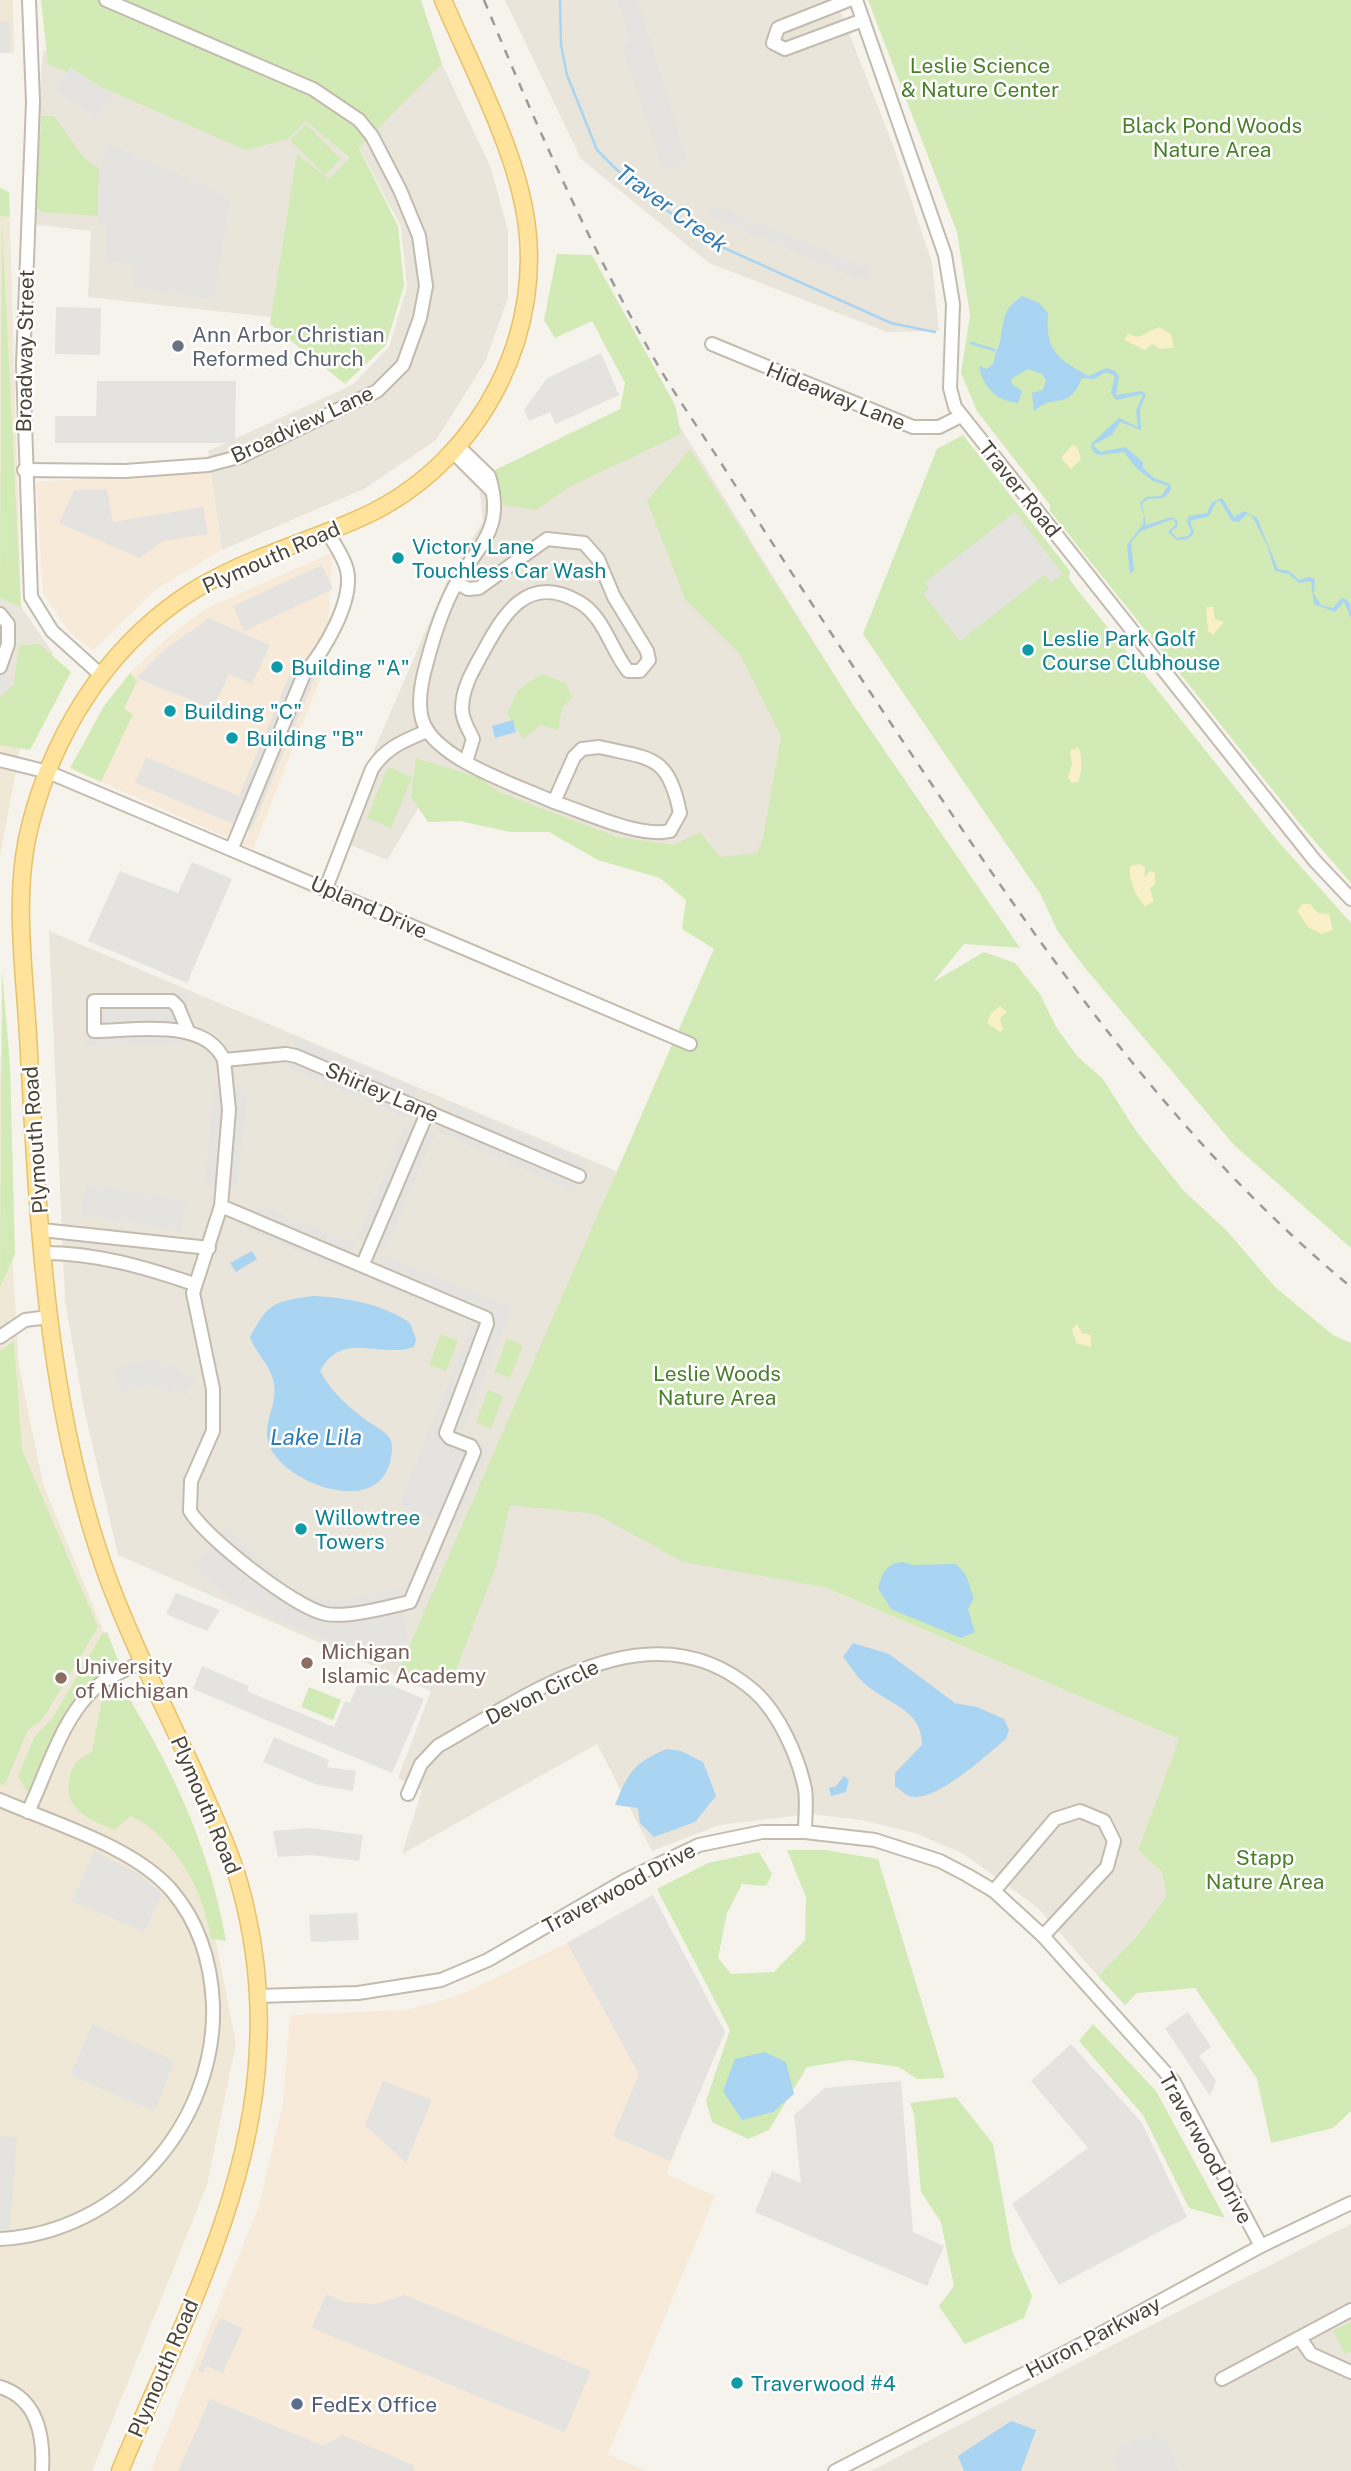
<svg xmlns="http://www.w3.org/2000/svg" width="1351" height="2471" viewBox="0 0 1351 2471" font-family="'Public Sans',sans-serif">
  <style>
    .residential { fill: #eae5da }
    .commercial { fill: #f7ead8 }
    .education { fill: #efe8d6 }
    .green { fill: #d2eab5 }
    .sand { fill: #f9efc9 }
    .parking { fill: #e5e3e0 }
    .water { fill: #a9d4f2 }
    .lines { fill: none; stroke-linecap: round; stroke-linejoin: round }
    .stream { stroke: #a9d4f2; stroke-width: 2.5 }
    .minor-casing { stroke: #c2bbae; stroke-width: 16 }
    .major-casing { stroke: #e6c16a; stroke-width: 19 }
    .minor { stroke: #fff; stroke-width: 12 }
    .major { stroke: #ffe39c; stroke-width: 16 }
    .rail { stroke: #9a9a9a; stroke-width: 2.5; stroke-dasharray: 9 9; stroke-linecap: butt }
    .worship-dot { fill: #6b7280; stroke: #fff; stroke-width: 2.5 }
    .culture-dot { fill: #0f9aa8; stroke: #fff; stroke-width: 2.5 }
    .education-dot { fill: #8d6e63; stroke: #fff; stroke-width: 2.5 }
    .service-dot { fill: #5c6f8a; stroke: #fff; stroke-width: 2.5 }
    .labels { text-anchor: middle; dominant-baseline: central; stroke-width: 5; stroke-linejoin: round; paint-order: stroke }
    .park-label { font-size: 21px; fill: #4a7f2a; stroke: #fff }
    .worship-label { font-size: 21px; fill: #5b616d; stroke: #fff; text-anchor: start }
    .street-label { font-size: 21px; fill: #4b4439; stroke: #fff }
    .culture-label { font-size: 21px; fill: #0d838f; stroke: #fff; text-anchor: start }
    .education-label { font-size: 21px; fill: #785e54; stroke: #fff; text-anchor: start }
    .service-label { font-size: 21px; fill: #4e5e75; stroke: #fff; text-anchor: start }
    .water-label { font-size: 23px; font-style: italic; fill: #2e7ab2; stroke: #fff }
  </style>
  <rect width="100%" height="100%" fill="#f6f3ec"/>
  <g class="residential">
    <path d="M505 0H836L893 145 932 263 939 331 887 332 709 263 581 159Z"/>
    <path d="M43 50 309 122 353 163 280 318 88 297 91 231 30 224Z"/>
    <path d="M442 64 491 168 508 231V298L485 362 436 440 364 489 222 550 208 451 352 385 389 347 407 287 401 227 359 147Z"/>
    <path d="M659 393 852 703 763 914 435 780 387 860 336 839 447 581 483 521 480 493 489 474Z"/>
    <path d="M0 598 21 607 53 653 24 726 0 716Z"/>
    <path d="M49 931 649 1185 795 1575 1179 1739 1138 1850 1181 1890 1098 1976 1038 1908 964 1854 915 1833 861 1820 811 1814 719 1825 652 1851 597 1744 402 1854 422 1790 398 1778 431 1691 118 1555 84 1409 65 1301Z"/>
    <path d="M1351 2224V2471H871L1103 2350Z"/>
  </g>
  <g class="commercial">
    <path d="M210 470 222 550 156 589 93 650 70 633 43 593 36 482Z"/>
    <path d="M333 552 325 667 253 849 70 768 105 706 130 673 165 640 205 609Z"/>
    <path d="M653 1895 725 2032 666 2174 715 2196 608 2454 646 2471H151L259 2206 283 2102 290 2015 407 2010 460 1995 567 1943Z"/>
  </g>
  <g class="education">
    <path d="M0 0H13L14 53 0 52Z"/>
    <path d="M0 188 9 192 21 607 0 598Z"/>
    <path d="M0 716 24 726 0 857Z"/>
    <path d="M0 1055 19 1367 43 1484 202 1872 236 2043 207 2185 92 2471H0Z"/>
  </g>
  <g class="green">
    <path d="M41 0H421L442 64 359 148 398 226 404 286 386 345 345 384 270 324 297 154 329 179 349 158 306 121 288 139 246 150 48 64Z"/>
    <path d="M868 0H1351V883L1300 824 1050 511V505L977 411 961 373 970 315 957 232Z"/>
    <path d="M42 116H54L84 158 99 169 98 216 42 212 33 206Z"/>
    <path d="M306 124 341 159 325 175 290 140Z"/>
    <path d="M0 188 9 192 10 217 0 216Z"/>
    <path d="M2 224 21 607 0 598Z"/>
    <path d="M557 254 592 255 675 405 681 434 569 487 536 510 503 505 495 470 620 409 625 383 592 321 555 338 544 320Z"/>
    <path d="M963 435 1070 571 1069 579 1276 839 1351 923V1248L1234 1145 1085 968 1057 930 1041 895 863 634 937 449Z"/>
    <path d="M690 449 852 703 1020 948 964 944 933 982 984 952 1015 963 1040 994 1056 1027 1077 1056 1103 1079 1136 1131 1183 1190 1227 1231 1275 1287 1333 1335 1351 1343V2111L1333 2128 1271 2143 1257 2079 1195 1988 1137 1993 1125 2005 1098 1976 1137 1936 1167 1896 1162 1872 1138 1850 1179 1739 824 1587 683 1562 596 1514 510 1505 496 1566 454 1675 397 1674 714 949 682 929 686 900 660 878 598 860 549 832H510L460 821 428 822 411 797 416 758 480 778 499 792 617 837 674 845 700 832 720 857 757 853 763 838 781 736 740 654 685 599 647 501Z"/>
    <path d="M39 644 71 672 30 750 0 745V696L14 684 19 645Z"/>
    <path d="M130 673 137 681 124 709 133 714 101 782 70 768 104 706Z"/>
    <path d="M541 674 566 683 572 697 562 708 558 730 541 725 523 739 507 714 517 691Z"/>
    <path d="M388 767 412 777 391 828 367 818Z"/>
    <path d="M2 970 10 1065 15 1254 0 1287Z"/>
    <path d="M441 1334 458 1341 446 1371 429 1365Z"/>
    <path d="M507 1339 523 1345 510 1378 494 1372Z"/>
    <path d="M14 1341 22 1450 98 1627 42 1720 28 1730 4 1786 0 1784V1351Z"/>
    <path d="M488 1390 503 1396 491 1429 476 1423Z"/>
    <path d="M107 1632 120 1665 93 1683 76 1699 28 1793 18 1776 35 1736 52 1719 102 1634Z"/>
    <path d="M121 1686C171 1764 210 1848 226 1941L211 1939C203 1890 176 1838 131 1816L114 1830C92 1820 64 1811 69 1781 72 1764 77 1760 92 1752L102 1700Z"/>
    <path d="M309 1687 341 1700 333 1720 301 1707Z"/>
    <path d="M787 1850H826L878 1859 945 2078 917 2079 899 2067 850 2060 807 2067 769 2130 748 2139 712 2122 706 2101 730 2030 657 1889 708 1863 759 1852 772 1874 766 1886 742 1884 727 1913 718 1958 731 1974 774 1972 805 1940 806 1897Z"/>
    <path d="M1093 2024 1156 2091 1225 2218 1189 2208 1143 2115 1079 2041Z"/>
    <path d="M956 2097 993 2144 1012 2251 1032 2296 1024 2318 965 2344 939 2306 954 2286 941 2222 921 2192 914 2114 910 2103Z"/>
    <path d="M1351 2322V2351L1345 2354 1333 2331Z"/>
  </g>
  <g class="sand">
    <path d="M1159 327 1171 334 1174 348 1160 349 1153 344 1145 350 1124 340 1128 334 1138 337Z"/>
    <path d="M1072 445 1077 447 1081 459 1071 469 1061 458Z"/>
    <path d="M1206 607H1213L1215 619 1224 622 1213 635 1208 631Z"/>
    <path d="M1078 747C1083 755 1082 773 1078 782L1072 783 1068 778 1072 763 1070 751Z"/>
    <path d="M1140 864 1145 868 1144 877 1150 871 1155 873V884L1150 888 1154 901 1145 906C1136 897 1128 879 1130 866Z"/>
    <path d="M1302 904H1310L1318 913 1329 914 1333 930 1321 934 1308 927 1297 911Z"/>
    <path d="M1000 1006 1007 1012 1000 1018 1003 1029 1000 1032 987 1023 991 1013Z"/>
    <path d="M1077 1324 1082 1333 1091 1335V1347L1076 1343 1072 1329Z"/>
  </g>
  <g class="parking">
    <path d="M608 0H638L688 164 664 171 622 45 630 41 618 1 608 3Z"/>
    <path d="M0 22H11L9 53H0Z"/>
    <path d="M70 67 112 94 97 118 55 91Z"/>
    <path d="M109 144 230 197 214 300 133 288 135 266 105 261 107 225 98 224 99 169Z"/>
    <path d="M713 204 871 269 866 282 712 218 708 215Z"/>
    <path d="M56 307 101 308 100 355 55 354Z"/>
    <path d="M601 353 619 395 556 424 550 412 529 421 524 410 547 378Z"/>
    <path d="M97 381H236L235 443H55V416H96Z"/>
    <path d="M107 489 113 522 203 507 208 534 162 541 140 558 59 523 74 490Z"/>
    <path d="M1015 512 1063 574 1051 583 1044 575 960 641 923 594 929 588 925 582Z"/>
    <path d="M322 565 333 589 244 631 233 606Z"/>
    <path d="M209 618 270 645 252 684 229 674 213 709 136 678 164 650Z"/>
    <path d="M12 633 11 663 6 677 12 682 0 698V634Z"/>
    <path d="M297 657 320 666 251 831 135 783 146 757 239 796Z"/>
    <path d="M192 862 232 879 187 983 88 941 120 871 178 893Z"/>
    <path d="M187 992 189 1043 87 1047 86 995Z"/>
    <path d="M296 1038 418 1089 406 1118 285 1066Z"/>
    <path d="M215 1087 248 1091 237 1189 204 1185Z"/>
    <path d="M451 1103 586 1162 574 1191 439 1132Z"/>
    <path d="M407 1122 435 1134 384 1251 357 1239Z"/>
    <path d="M86 1184 186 1200 181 1231 81 1215Z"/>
    <path d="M257 1204 355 1244 344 1270 246 1230Z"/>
    <path d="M382 1255 512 1307 461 1434 490 1446 457 1528 399 1505 473 1322 372 1282Z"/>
    <path d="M149 1359 171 1364 195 1379 185 1395 175 1388 171 1393 151 1386 140 1387 121 1394 115 1367Z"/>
    <path d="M227 1527 294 1592 335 1601 399 1588 408 1643 355 1652 231 1600 193 1567Z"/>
    <path d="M176 1593 220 1610 207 1631 166 1614Z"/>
    <path d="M202 1666 249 1686 247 1691 334 1727 345 1701 350 1703 362 1673 424 1699 392 1773 193 1689Z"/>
    <path d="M274 1737 329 1760 327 1767 356 1771 353 1791 318 1785 263 1762Z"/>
    <path d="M310 1828 363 1835 359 1861 312 1855 278 1857 273 1831Z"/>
    <path d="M94 1851 137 1873 162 1894 145 1932 72 1901Z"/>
    <path d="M653 1895 725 2032 670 2161 613 2136 639 2074 567 1943Z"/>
    <path d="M357 1913 359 1940 311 1942 309 1915Z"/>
    <path d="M1188 2012 1211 2047 1199 2056 1216 2081 1210 2096 1165 2028Z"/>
    <path d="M92 2024 175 2061 154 2111 70 2075Z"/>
    <path d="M1071 2044 1142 2123 1187 2217 1059 2285 1012 2204 1088 2148 1031 2081Z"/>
    <path d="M383 2081 432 2100 406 2163 365 2125Z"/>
    <path d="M901 2081 913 2232 944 2246 927 2286 755 2212 772 2171 801 2183 794 2115 825 2088Z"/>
    <path d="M0 2136 17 2137 10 2230 0 2229Z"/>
    <path d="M326 2294 345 2302 375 2304 405 2295 591 2371 565 2432 312 2328Z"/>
    <path d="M220 2318 243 2328 223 2373 207 2366 203 2373 198 2370Z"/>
    <path d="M210 2399 323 2446 343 2435 413 2465 415 2471H178Z"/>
    <path d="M1154 2432 1158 2438 1165 2437 1179 2471H1119L1114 2457 1120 2454 1118 2447Z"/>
  </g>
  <g class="water">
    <path d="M1022 296 1039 303 1048 313C1045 351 1058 359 1089 376L1106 368 1115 371 1119 377 1116 395 1142 391 1146 394 1140 410 1141 430 1120 422 1112 435 1093 445 1100 452 1125 447 1143 462V468L1154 478 1170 484 1171 490 1164 498 1148 499 1142 503 1146 525 1171 517 1178 521 1177 527 1171 531 1177 538 1188 536 1191 531 1187 521 1189 516 1207 513 1212 502 1222 498 1234 517 1244 511 1257 518 1278 569 1289 571 1299 580 1309 577 1315 579 1314 594 1321 605 1333 608 1342 598C1351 600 1351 608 1351 618L1344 602 1335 612 1314 604 1311 581 1299 583 1289 574 1275 571 1267 545 1252 516 1247 514 1239 522 1232 521 1220 501 1216 502 1209 516 1190 521 1194 533 1188 539 1177 540 1168 532 1176 524 1173 519 1141 531 1131 542 1134 570 1130 574 1127 545 1143 524 1144 516 1140 503 1146 497 1161 496 1168 486 1153 481 1136 468 1124 452 1099 455 1093 452 1091 444 1119 418 1138 427 1136 411 1143 394 1116 400 1111 393 1115 376 1106 372 1094 379 1082 378C1067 413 1057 391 1034 411L1032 393 1043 390 1046 380 1042 374 1028 369 1011 379 1012 384 1022 391 1018 403C997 401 983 388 979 366L987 369 994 363C995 349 1000 347 1001 336 1005 316 1003 310 1022 296Z"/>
    <path d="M513 720 516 732 495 738 492 726Z"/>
    <path d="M252 1251 257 1259 236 1272 230 1263Z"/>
    <path d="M312 1296C344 1297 384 1304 410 1323L416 1339 414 1347C379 1359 343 1329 320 1371 332 1393 348 1406 367 1421 374 1425 384 1431 389 1437 393 1442 392 1451 391 1457 382 1517 293 1487 272 1451 258 1427 278 1408 274 1384 272 1367 256 1354 250 1337 269 1302 274 1302 312 1296Z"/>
    <path d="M902 1562 913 1565 955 1564C970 1574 967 1583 974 1598L968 1609 975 1632 961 1638 891 1609 878 1588C883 1572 885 1565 902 1562Z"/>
    <path d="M853 1643 889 1654 955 1703 977 1707 1004 1719 1009 1730 1006 1739C986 1755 935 1804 909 1796 904 1794 899 1788 895 1786V1773L922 1745C922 1708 888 1705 864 1683 856 1676 850 1665 843 1657Z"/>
    <path d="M667 1749 681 1751 703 1762 716 1796 695 1822 654 1837 640 1823 638 1808 615 1805C628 1773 634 1762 667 1749Z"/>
    <path d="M844 1776 849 1780 846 1792 831 1796 829 1788 836 1786Z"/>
    <path d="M764 2052 786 2062 794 2094 773 2112 742 2120 723 2091 735 2059Z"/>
    <path d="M1011 2421 1036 2430 1021 2471H964L958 2456Z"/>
  </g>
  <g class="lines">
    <g class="stream">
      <path d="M560 0 561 45 567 75 597 150 615 168 655 202 713 243 891 323 935 332"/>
      <path d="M971 343 994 350"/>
    </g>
    <g class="minor-casing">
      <g id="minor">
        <path d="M29 0 33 102 23 365 31 597 52 631 101 675"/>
        <path d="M849 0 778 28 773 43 785 49 863 20"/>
        <path d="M856 0 945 255 953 304 950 388 955 407 1315 861 1351 899"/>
        <path d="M712 344 913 427H939L961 416"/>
        <path d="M458 446 489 476C505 529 481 541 457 582 444 605 434 635 427 662 422 679 417 701 422 719 433 759 519 786 554 802"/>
        <path d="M456 455 492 491"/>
        <path d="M24 470 125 471 208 465 242 456 377 391 403 365 420 318 426 286 419 236 400 190 372 136 359 120 313 89 106 0"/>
        <path d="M457 583 468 589 479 588 547 539 584 543 598 559 614 597 647 651 649 660 640 671H628C611 650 604 616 579 602 527 572 503 615 482 654 472 672 462 689 462 709 462 720 469 730 473 739L466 762"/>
        <path d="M0 614 8 624V644L0 667"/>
        <path d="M599 747C651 759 668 754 680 813L670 831C639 838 585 812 554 802L574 757 582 749Z"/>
        <path d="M0 760 48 772 690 1044"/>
        <path d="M232 848 304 674C324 651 354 601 347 570 344 557 334 544 327 531"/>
        <path d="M326 888 372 769C386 747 404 741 427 731"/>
        <path d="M188 1031 178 1007 172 1001H94V1031C134 1031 205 1017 224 1060L286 1054 296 1056 579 1176"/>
        <path d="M221 1206 486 1318 487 1324 446 1433 450 1438 471 1446 474 1452 410 1602C389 1607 347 1618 326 1614 295 1608 206 1538 190 1511L191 1481 213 1431V1389L193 1293 221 1206 229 1110 224 1060"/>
        <path d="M42 1230 209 1248"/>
        <path d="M43 1253C97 1253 144 1267 194 1284"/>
        <path d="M363 1264 428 1111"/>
        <path d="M0 1337 25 1320 49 1317"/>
        <path d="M408 1794 421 1764 438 1746C532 1693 653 1603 754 1691 779 1713 798 1756 805 1789 807 1802 805 1818 805 1832"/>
        <path d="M0 1800C53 1823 135 1847 172 1891 200 1924 211 1962 213 2004 217 2124 120 2233 0 2239"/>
        <path d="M28 1812C48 1770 64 1709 104 1681 116 1673 130 1668 143 1662"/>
        <path d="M994 1891 1055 1819 1080 1811 1104 1821 1114 1841 1107 1867 1043 1936"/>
        <path d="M257 1996 358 1993 441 1980 488 1960 626 1880 699 1845 762 1832H805L875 1840 940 1861 967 1875 994 1891 1043 1936 1174 2082 1261 2246"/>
        <path d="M1300 2338 1311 2354 1351 2372"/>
        <path d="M1222 2379 1351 2310"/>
        <path d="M0 2387C38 2399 44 2436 42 2471"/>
        <path d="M835 2471 1078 2346 1261 2246 1351 2203"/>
      </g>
    </g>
    <g class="major-casing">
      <path id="major" d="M120 2471C175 2338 253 2194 258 2048 261 1993 254 1935 239 1882 227 1842 208 1803 191 1765 162 1702 130 1639 106 1573 45 1402 38 1215 28 1035 24 967 13 893 30 826 53 735 104 652 182 598 240 558 310 543 373 512 482 457 548 330 524 208 512 143 470 63 443 0"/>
    </g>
    <use href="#minor" class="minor"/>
    <use href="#major" class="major"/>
    <path class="rail" d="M484 0C535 123 586 238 652 355 675 396 703 434 728 474 784 562 842 650 900 737 1032 934 1166 1135 1351 1287"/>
  </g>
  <circle class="worship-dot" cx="178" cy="346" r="7"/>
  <g class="culture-dot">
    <circle cx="398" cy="558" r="7"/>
    <circle cx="1028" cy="650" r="7"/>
    <circle cx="277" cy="667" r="7"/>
    <circle cx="170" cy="711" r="7"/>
    <circle cx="232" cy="738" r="7"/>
    <circle cx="301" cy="1529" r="7"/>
    <circle cx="737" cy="2383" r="7"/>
  </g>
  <g class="education-dot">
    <circle cx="307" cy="1663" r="7"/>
    <circle cx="61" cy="1678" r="7"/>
  </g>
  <circle class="service-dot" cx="297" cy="2404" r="7"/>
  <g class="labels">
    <g class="park-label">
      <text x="980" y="65">Leslie Science<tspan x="980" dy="24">&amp; Nature Center</tspan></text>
      <text x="1212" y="125">Black Pond Woods<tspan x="1212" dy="24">Nature Area</tspan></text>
      <text x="717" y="1373">Leslie Woods<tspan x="717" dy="24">Nature Area</tspan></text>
      <text x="1265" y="1857">Stapp<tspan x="1265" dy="24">Nature Area</tspan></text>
    </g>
    <g class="worship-label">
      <text x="192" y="334">Ann Arbor Christian<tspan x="192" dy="24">Reformed Church</tspan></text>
    </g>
    <g class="street-label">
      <text transform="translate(25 351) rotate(-89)">Broadway Street</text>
      <text transform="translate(836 396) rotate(22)">Hideaway Lane</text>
      <text transform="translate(302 424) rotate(-25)">Broadview Lane</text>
      <text transform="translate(1020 489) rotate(51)">Traver Road</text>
      <text transform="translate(271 557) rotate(-24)">Plymouth Road</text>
      <text transform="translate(369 907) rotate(24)">Upland Drive</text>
      <text transform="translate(382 1092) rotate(23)">Shirley Lane</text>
      <text transform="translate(35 1140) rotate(-94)">Plymouth Road</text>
      <text transform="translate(542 1692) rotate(-26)">Devon Circle</text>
      <text transform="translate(206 1805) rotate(67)">Plymouth Road</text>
      <text transform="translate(619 1888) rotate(-28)">Traverwood Drive</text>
      <text transform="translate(1206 2148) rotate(61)">Traverwood Drive</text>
      <text transform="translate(1093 2337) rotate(-28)">Huron Parkway</text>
      <text transform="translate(163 2368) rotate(-67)">Plymouth Road</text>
    </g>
    <g class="culture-label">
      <text x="412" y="546">Victory Lane<tspan x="412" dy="24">Touchless Car Wash</tspan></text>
      <text x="1042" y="638">Leslie Park Golf<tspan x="1042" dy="24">Course Clubhouse</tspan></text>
      <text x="291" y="667">Building "A"</text>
      <text x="184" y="711">Building "C"</text>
      <text x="246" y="738">Building "B"</text>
      <text x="315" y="1517">Willowtree<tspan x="315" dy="24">Towers</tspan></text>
      <text x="751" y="2383">Traverwood #4</text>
    </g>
    <g class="education-label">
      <text x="321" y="1651">Michigan<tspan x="321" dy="24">Islamic Academy</tspan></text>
      <text x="75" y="1666">University<tspan x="75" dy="24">of Michigan</tspan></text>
    </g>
    <g class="service-label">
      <text x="311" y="2404">FedEx Office</text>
    </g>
    <g class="water-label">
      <text transform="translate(672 208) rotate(36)">Traver Creek</text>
      <text x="316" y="1436">Lake Lila</text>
    </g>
  </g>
</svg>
